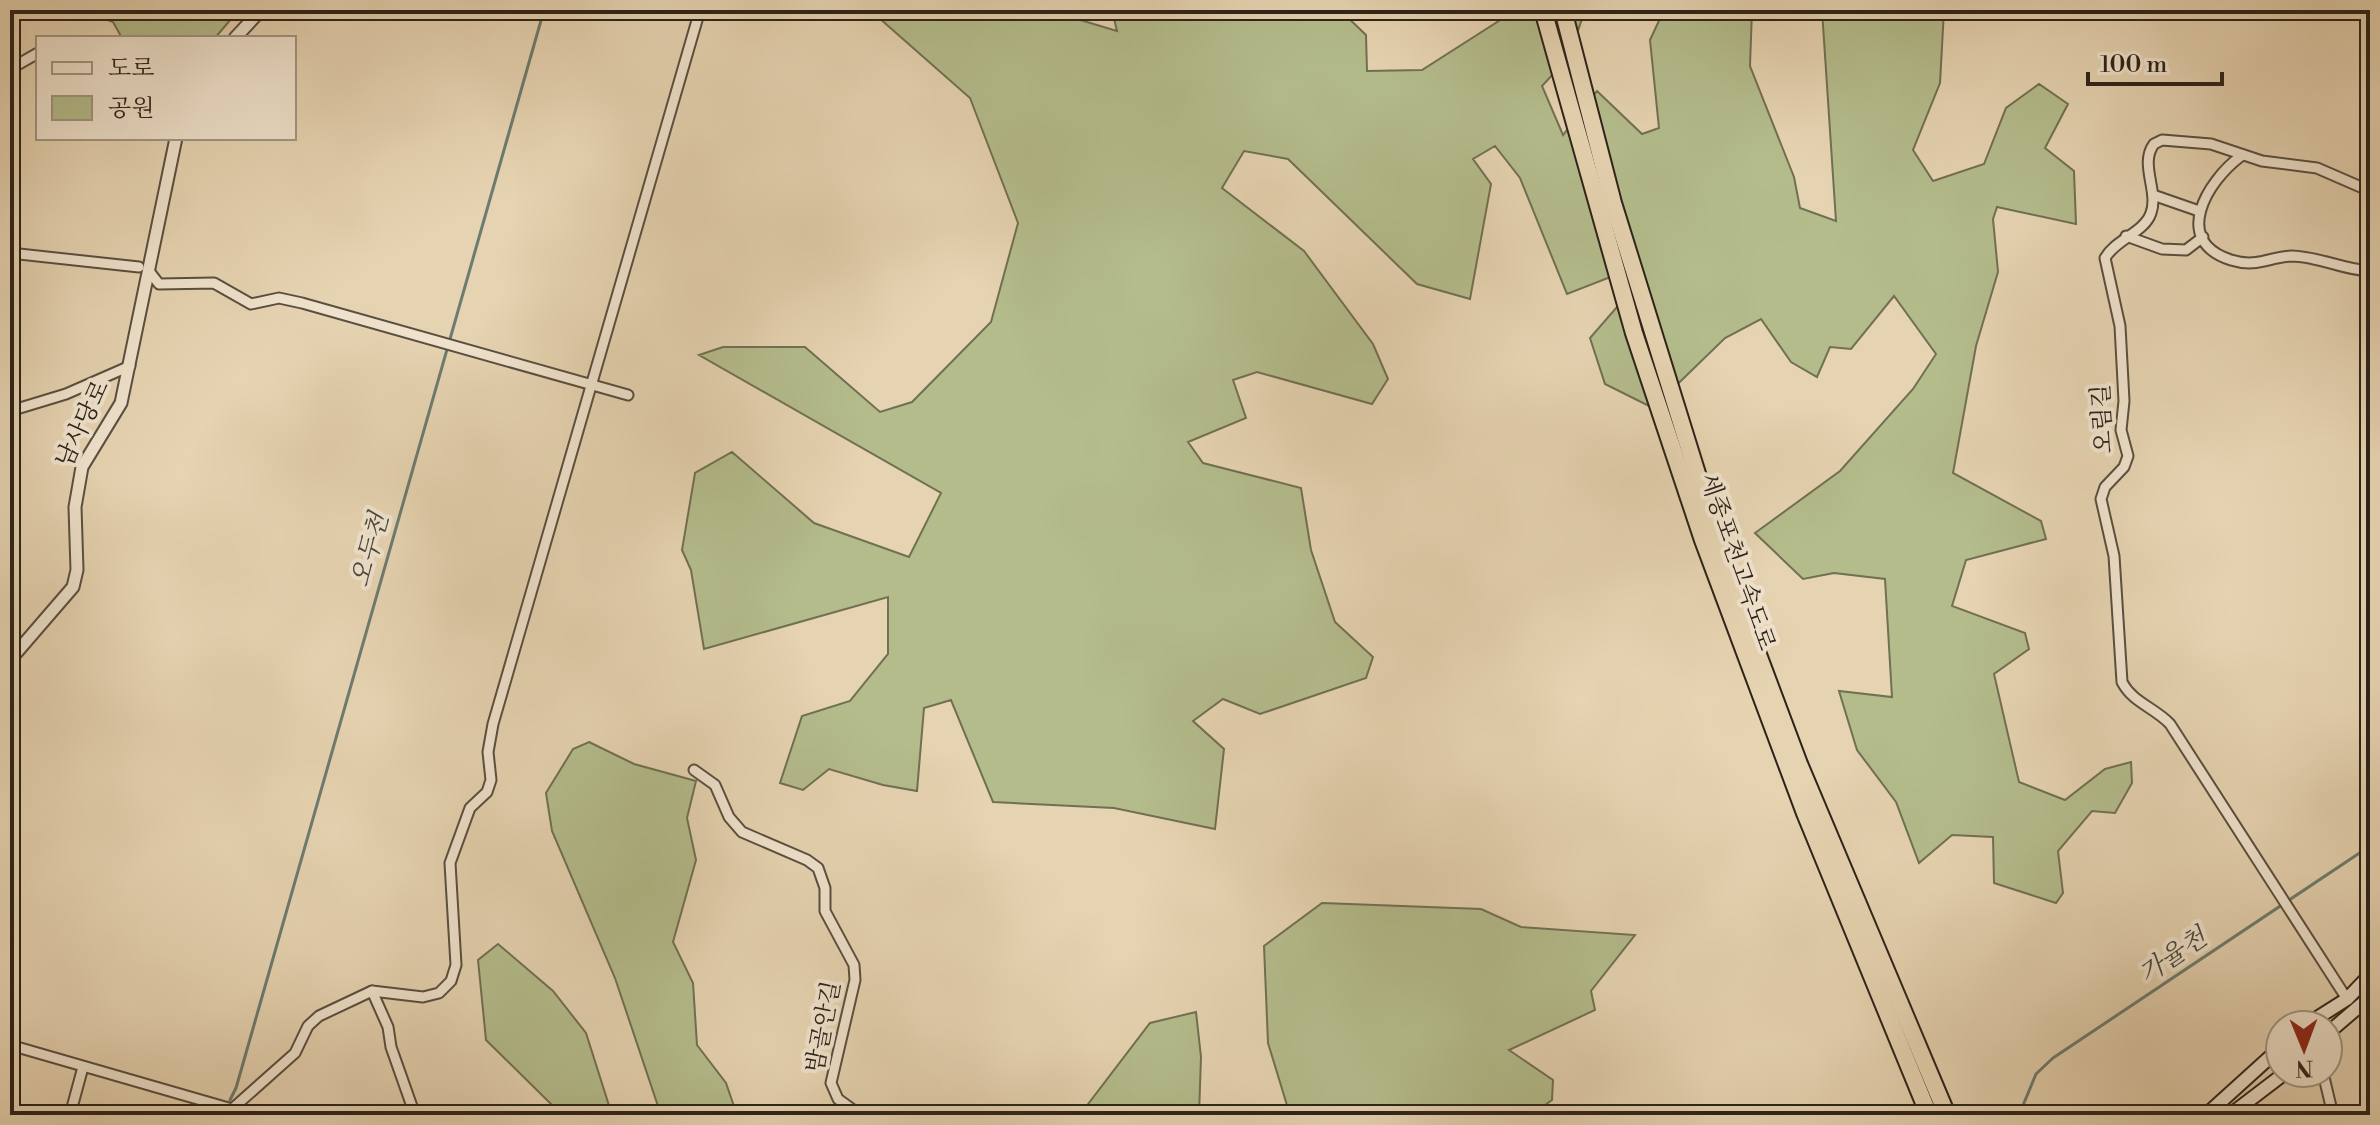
<svg xmlns="http://www.w3.org/2000/svg" width="2380" height="1125" viewBox="0 0 2380 1125" font-family="'Libre Bodoni','Noto Serif KR',serif">
  <style>
    .green { fill: #b4bc8c; stroke: #707053; stroke-width: 2 }
    .lines { fill: none; stroke-linecap: round; stroke-linejoin: round }
    .stream { stroke: #6c7c70; stroke-width: 3 }
    .minor-casing { stroke: #5a4f40; stroke-width: 13 }
    .tertiary-casing { stroke: #5a4f40; stroke-width: 15 }
    .secondary-casing { stroke: #2c231a; stroke-width: 16 }
    .motorway-casing { stroke: #2c231a; stroke-width: 20 }
    .minor { stroke: #efe2cc; stroke-width: 9 }
    .tertiary { stroke: #efe2cc; stroke-width: 11 }
    .secondary { stroke: #efe2cc; stroke-width: 12 }
    .motorway { stroke: #e6d3b1; stroke-width: 16 }
    .labels { text-anchor: middle; dominant-baseline: central; stroke-width: 8; stroke-linejoin: round; paint-order: stroke }
    .street-label { font-size: 24px; fill: #2c231a; stroke: #efe2cc }
    .water-label { font-size: 26px; font-style: italic; fill: #47483e; stroke: #efe2cc }
  </style>
  <rect width="100%" height="100%" fill="#e6d3b1"/>
  <filter id="stains"><feTurbulence type="fractalNoise" baseFrequency=".0025" numOctaves="4"/><feColorMatrix values="0 0 0 0 .2 0 0 0 0 .09 0 0 0 0 .02 0 0 0 .5 -.17"/></filter>
  <radialGradient id="worn" r=".72"><stop offset=".6" stop-color="#630" stop-opacity="0"/><stop offset="1" stop-color="#630" stop-opacity=".3"/></radialGradient>
  <g class="green">
    <path d="M81 10H235L237 12 215 38H122L113 22Z"/>
    <path d="M870 10H1047L1117 31 1112 10H1340L1366 35 1367 71 1422 70 1516 10H1585L1569 57 1542 86 1563 135 1597 91 1642 134 1659 128 1650 40 1664 10H1752L1750 66 1794 177 1800 208 1836 221 1822 10H1944L1940 83 1913 150 1933 181 1984 164 2006 108 2039 84 2068 104 2045 148 2074 171 2076 224 1997 207 1993 219 1998 272 1976 346 1953 473 2041 521 2046 539 1966 560 1952 606 2025 633 2029 649 1994 674 2019 782 2065 800 2105 769 2131 762 2132 783 2115 813 2092 811 2058 851 2063 893 2056 903 1994 883 1993 837 1952 835 1919 863 1896 802 1857 750 1839 691 1892 697 1885 579 1834 573 1803 579 1755 533 1840 471 1913 389 1936 354 1894 296 1851 349 1830 347 1817 377 1791 362 1761 319 1725 338 1653 408 1605 384 1590 338 1624 299 1636 267 1567 294 1520 178 1495 146 1473 159 1491 184 1470 299 1417 284 1288 159 1244 151 1222 188 1304 251 1373 344 1388 379 1372 404 1257 372 1233 380 1246 418 1188 442 1203 463 1301 488 1311 550 1335 622 1373 657 1366 678 1260 714 1223 699 1193 721 1224 749 1215 829 1114 808 993 802 951 700 924 708 917 791 883 785 829 769 803 790 780 783 802 716 850 701 888 654V597L704 649 691 570 682 550 695 473 732 452 814 523 909 557 941 493 699 355 723 347H805L880 412 912 402 991 322 1018 223 970 98Z"/>
    <path d="M589 742 634 764 696 781 687 818 696 860 673 942 693 983 697 1045 726 1083 737 1115H661L615 978 552 831 546 793 573 749Z"/>
    <path d="M1322 903 1481 909 1521 927 1635 935 1591 991 1595 1010 1509 1050 1553 1080 1552 1100 1531 1115H1290L1268 1043 1264 946Z"/>
    <path d="M498 944 553 991 586 1033 612 1115H547L551 1104 486 1040 478 960Z"/>
    <path d="M1196 1012 1201 1057 1199 1115H1076L1085 1108 1150 1023Z"/>
  </g>
  <g class="lines">
    <g class="stream">
      <path d="M230 1100 236 1088 544 10"/>
      <path d="M221 1115 222 1113"/>
      <path d="M2019 1115 2036 1074 2053 1058 2370 846"/>
    </g>
    <g class="minor-casing">
      <g id="minor">
        <path d="M10 69 38 53"/>
        <path d="M2241 156C2207 181 2171 241 2231 260 2257 268 2269 257 2291 256 2318 256 2344 270 2370 271"/>
        <path d="M2153 195 2199 211"/>
        <path d="M2126 236 2162 249 2186 250 2203 237"/>
        <path d="M10 253 139 267"/>
        <path d="M149 271 159 284 214 283 251 304 279 298 302 303 628 395"/>
        <path d="M10 411 66 394 130 366"/>
        <path d="M694 770 715 785 729 817 742 832 807 860 818 868 825 888V911L854 965 855 980 831 1083 838 1099 860 1115"/>
        <path d="M372 991 388 1027 391 1047 415 1115"/>
        <path d="M2347 999 2170 724C2154 707 2133 703 2122 682L2114 556 2101 499 2105 487 2124 467 2128 456 2121 430 2124 401 2120 326 2105 258C2116 239 2144 233 2151 213 2159 191 2139 164 2154 144L2162 140 2211 144 2262 161 2317 168 2370 191"/>
        <path d="M10 1045 232 1109 295 1053 308 1026 319 1016 372 991 423 997 439 993 451 981 456 965 450 863 470 808 487 792 491 780 488 752 493 724 700 10"/>
        <path d="M2323 1073 2333 1115"/>
        <path d="M70 1115 83 1067"/>
      </g>
    </g>
    <g class="tertiary-casing">
      <g id="tertiary">
        <path d="M235 38 261 10"/>
        <path d="M10 660 73 587 77 570 75 507 82 467 121 403 176 138"/>
      </g>
    </g>
    <g class="secondary-casing">
      <g id="secondary">
        <path d="M2306 1025 2347 999 2370 975"/>
        <path d="M2328 1033 2370 997"/>
        <path d="M2206 1115 2280 1048"/>
        <path d="M2230 1115 2285 1073"/>
      </g>
    </g>
    <g class="motorway-casing">
      <g id="motorway">
        <path d="M1543 10 1634 333 1703 540 1805 813 1929 1115"/>
        <path d="M1563 10 1613 203 1730 580 1799 764 1947 1115"/>
      </g>
    </g>
    <use href="#minor" class="minor"/>
    <use href="#tertiary" class="tertiary"/>
    <use href="#secondary" class="secondary"/>
    <use href="#motorway" class="motorway"/>
  </g>
  <g class="labels">
    <g class="street-label">
      <text transform="translate(2103 419) rotate(-93)">오림길</text>
      <text transform="translate(83 424) rotate(-65)">남사당로</text>
      <text transform="translate(1737 562) rotate(71)">세종포천고속도로</text>
      <text transform="translate(824 1027) rotate(-79)">밤골안길</text>
    </g>
    <g class="water-label">
      <text transform="translate(370 550) rotate(-74)">오두천</text>
      <text transform="translate(2173 956) rotate(-34)">가율천</text>
    </g>
  </g>
  <rect width="2380" height="1125" fill="none" stroke="#e6d3b1" stroke-width="40"/>
  <rect x="12" y="12" width="2356" height="1101" fill="none" stroke="#2c231a" stroke-width="4"/>
  <rect x="20" y="20" width="2340" height="1085" fill="none" stroke="#2c231a" stroke-width="2"/>
  <rect x="36" y="36" width="260" height="104" fill="#efe2cc" stroke="#a19685" stroke-width="2"/>
  <rect x="52" y="62" width="40" height="12" fill="#efe2cc" stroke="#a19685" stroke-width="2"/>
  <text x="108" y="76" font-size="24" fill="#2c231a">도로</text>
  <rect x="52" y="96" width="40" height="24" fill="#b4bc8c" stroke="#a19685" stroke-width="2"/>
  <text x="108" y="116" font-size="24" fill="#2c231a">공원</text>
  <g transform="translate(2304 1049) rotate(179)"><circle r="38" fill="#efe2cc" stroke="#a19685" stroke-width="2"/>
  <path d="M0-6L14 30L0 20L-14 30Z" fill="#8f2418"/>
  <text y="-12" font-size="22" font-weight="bold" text-anchor="middle" fill="#2c231a">N</text>
  </g>
  <path d="M2088 72v12h134v-12" fill="none" stroke="#2c231a" stroke-width="4"/>
  <text x="2100" y="72" font-size="24" fill="#2c231a" stroke="#efe2cc" stroke-width="6" paint-order="stroke">100 m</text>
  <rect width="100%" height="100%" filter="url(#stains)"/>
  <rect width="100%" height="100%" fill="url(#worn)"/>
</svg>
